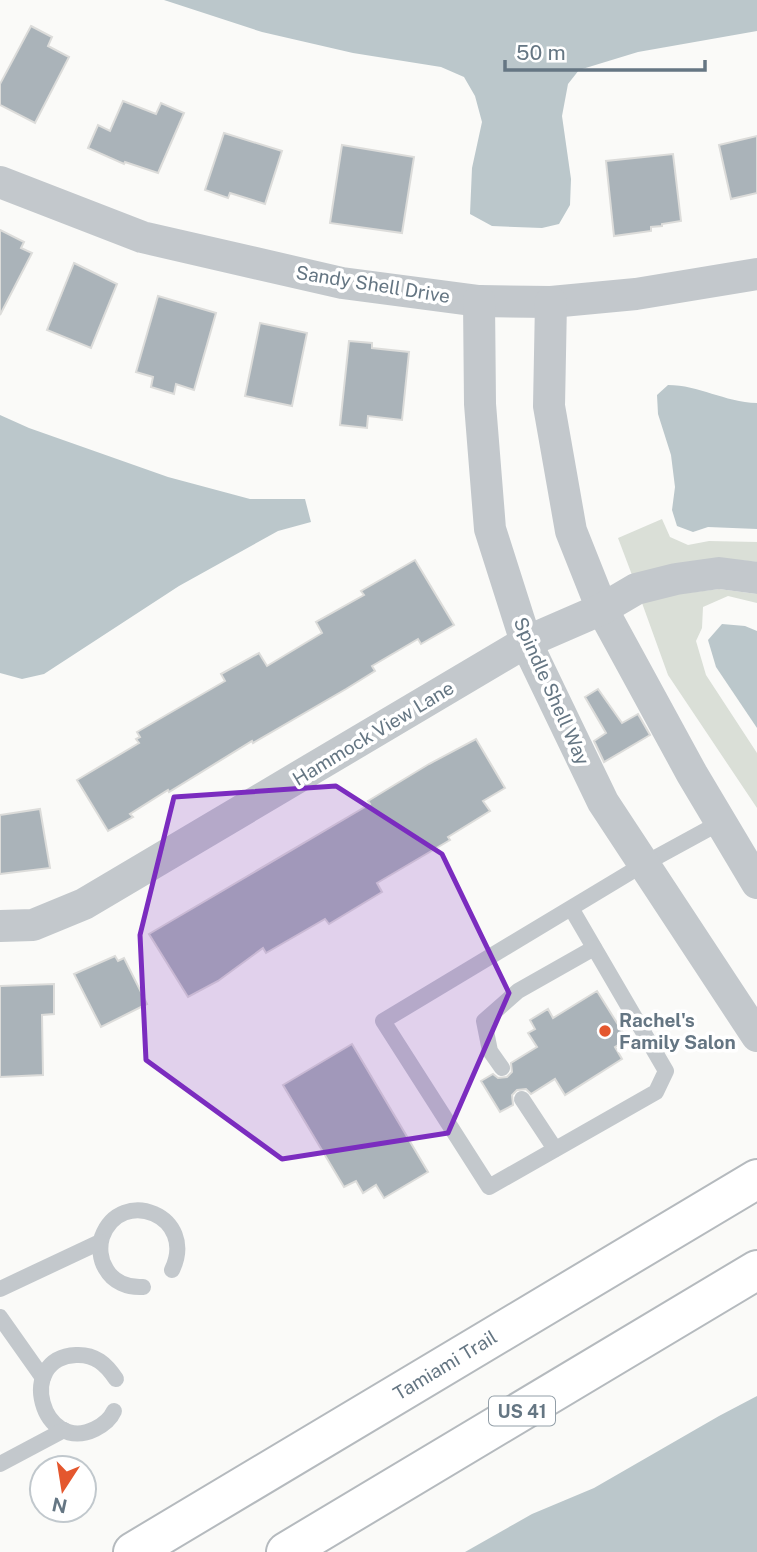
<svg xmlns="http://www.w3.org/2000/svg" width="757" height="1552" viewBox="0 0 757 1552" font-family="'Public Sans',sans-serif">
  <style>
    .green { fill: #dadfd7 }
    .water { fill: #bbc7cb }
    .building { fill: #aab3b9; stroke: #dcdcda; stroke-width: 2 }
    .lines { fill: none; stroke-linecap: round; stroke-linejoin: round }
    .primary-casing { stroke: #b5babe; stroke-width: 42 }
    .lane { stroke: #c3c8cc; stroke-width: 16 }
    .street { stroke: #c3c8cc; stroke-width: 32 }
    .primary { stroke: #fff; stroke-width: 38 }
    .marked { fill: #7b2cbf; fill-opacity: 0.2; stroke: #7b2cbf; stroke-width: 5; stroke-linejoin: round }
    .poi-dot { fill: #e4572e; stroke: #fff; stroke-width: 2.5 }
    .labels { text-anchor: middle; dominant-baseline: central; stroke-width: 7; stroke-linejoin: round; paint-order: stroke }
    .shield { fill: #fff; stroke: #939fa8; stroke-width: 2 }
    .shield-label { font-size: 18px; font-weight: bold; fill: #657683 }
    .street-label { font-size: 19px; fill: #657683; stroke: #fff }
    .poi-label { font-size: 19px; font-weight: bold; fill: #657683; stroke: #fff; text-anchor: start }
  </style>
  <rect width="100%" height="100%" fill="#fafaf8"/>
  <g class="green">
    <path d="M662 519 670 537 688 545 709 541 757 542V562L718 558 632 575 618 538Z"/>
    <path d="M719 589 757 594V603L728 596 703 607 702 628 696 641 706 675 757 753V808L668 675 642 603 678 594Z"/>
  </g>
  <g class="water">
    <path d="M164 0H757V31L638 52 579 70 568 84 562 116 571 179 570 205 559 224 542 228 492 226 470 214 472 168 482 122 475 96 464 77 441 67 353 53 262 32Z"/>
    <path d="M668 385C699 385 724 402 757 403V529L708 527 693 532 677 526 672 510 675 487 671 455 658 414 657 395Z"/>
    <path d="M0 415 29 428 168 477 250 499H305L311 522 278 531 179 586 44 674 22 679 0 673Z"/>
    <path d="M722 624 745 626 757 631V728L716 667 708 640Z"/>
    <path d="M757 1396V1552H465L532 1514 594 1488 719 1416Z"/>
  </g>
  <g class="building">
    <path d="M31 26 52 37 48 46 69 57 35 123 0 105V84Z"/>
    <path d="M123 101 156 114 161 103 184 113 158 173 125 162 124 164 88 148 98 125 110 131Z"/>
    <path d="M224 133 282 151 265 204 230 193 228 198 205 190Z"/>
    <path d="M757 136V193L731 199 719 145Z"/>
    <path d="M342 145 414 157 402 233 330 223Z"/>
    <path d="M673 154 681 221 662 224V226L651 227V231L614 236 606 161Z"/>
    <path d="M0 230 24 242 21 248 32 253 0 315Z"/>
    <path d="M74 263 117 284 91 348 47 330Z"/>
    <path d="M158 296 216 313 194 390 176 384 174 394 151 387 153 377 136 372Z"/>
    <path d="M260 323 307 333 292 406 245 396Z"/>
    <path d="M349 341 372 343V348L409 352 402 420 368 416 367 428 340 425Z"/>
    <path d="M415 560 454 625 421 644 418 639 372 666 375 671 346 689 253 743 252 741 169 792 168 790 130 814 133 817 108 831 77 780 139 743 136 739 140 737 137 732 225 681 221 674 259 653 267 666 322 633 316 622 364 595 361 591Z"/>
    <path d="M598 689 622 723 638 714 650 735 604 762 594 741 606 733 585 697Z"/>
    <path d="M476 739 505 788 483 801 490 811 448 837 450 840 377 883 382 892 329 924 325 919 266 953 263 948 218 981 188 997 149 934 370 804 368 801 429 764Z"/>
    <path d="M40 809 50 868 0 874V815Z"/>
    <path d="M115 956 118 961 124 958 147 1004 101 1027 74 974Z"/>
    <path d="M54 984V1014L42 1015 43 1075 0 1077V986Z"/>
    <path d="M597 991 627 1039 615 1047 622 1059 565 1095 555 1079 531 1094 526 1089 517 1090 512 1095 513 1105 500 1112 481 1081 493 1074 498 1078 507 1077 512 1072 511 1063 537 1047 528 1033 535 1029 530 1020 548 1009 553 1018Z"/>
    <path d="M352 1044 428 1172 384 1198 376 1185 363 1193 356 1181 344 1187 283 1085Z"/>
  </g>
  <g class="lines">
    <g class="primary-casing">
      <g id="primary">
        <path d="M133 1552 757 1179"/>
        <path d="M286 1552 757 1270"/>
      </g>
    </g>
    <g class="lane">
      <path d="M571 908 666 1071 656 1092 489 1187 383 1021 644 864 721 822"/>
      <path d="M502 1068 490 1051 484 1021 518 991 594 948"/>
      <path d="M522 1099 555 1149"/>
      <path d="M143 1287C128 1288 113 1282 106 1269 100 1260 99 1247 102 1237 121 1185 198 1216 172 1270"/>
      <path d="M0 1289 100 1242"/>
      <path d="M0 1317 43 1378"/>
      <path d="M114 1411C110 1420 103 1425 95 1429 42 1455 15 1358 76 1355 95 1354 106 1364 116 1379"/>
      <path d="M0 1464 64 1430"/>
    </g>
    <g class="street">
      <path d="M0 182 142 237 342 283 479 301 551 302 636 294 757 274"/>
      <path d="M479 301 480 404 490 529 526 642 603 802 757 1036"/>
      <path d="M551 302 549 406 571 531 602 609 692 774 757 883"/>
      <path d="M0 926 33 925 84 904 526 642 602 609 636 589 676 579 719 573 757 578"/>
    </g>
    <use href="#primary" class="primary"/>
  </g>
  <path class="marked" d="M336 786 442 854 509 993 448 1133 282 1159 146 1060 140 935 174 797Z"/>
  <circle class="poi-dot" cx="605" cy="1031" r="7"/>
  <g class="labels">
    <rect class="shield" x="489" y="1396.5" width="66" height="29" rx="5"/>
    <g class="shield-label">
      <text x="522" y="1411">US 41</text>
    </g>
    <g class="street-label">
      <text transform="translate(373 284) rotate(9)">Sandy Shell Drive</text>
      <text transform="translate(552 691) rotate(66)">Spindle Shell Way</text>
      <text transform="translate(373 733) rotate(-31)">Hammock View Lane</text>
      <text transform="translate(445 1365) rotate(-31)">Tamiami Trail</text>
    </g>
    <g class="poi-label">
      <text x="619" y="1020">Rachel's<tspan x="619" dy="22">Family Salon</tspan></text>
    </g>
  </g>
  <g transform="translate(63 1489) rotate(192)"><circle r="33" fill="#ffffff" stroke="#c1c8cd" stroke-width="2"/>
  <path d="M0-5L12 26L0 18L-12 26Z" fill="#e4572e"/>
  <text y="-10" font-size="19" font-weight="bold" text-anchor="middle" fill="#657683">N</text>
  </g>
  <path d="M505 60v10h200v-10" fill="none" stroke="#657683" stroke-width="3.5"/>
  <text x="516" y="60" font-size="21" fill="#657683" stroke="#ffffff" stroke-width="5" paint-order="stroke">50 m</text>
</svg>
